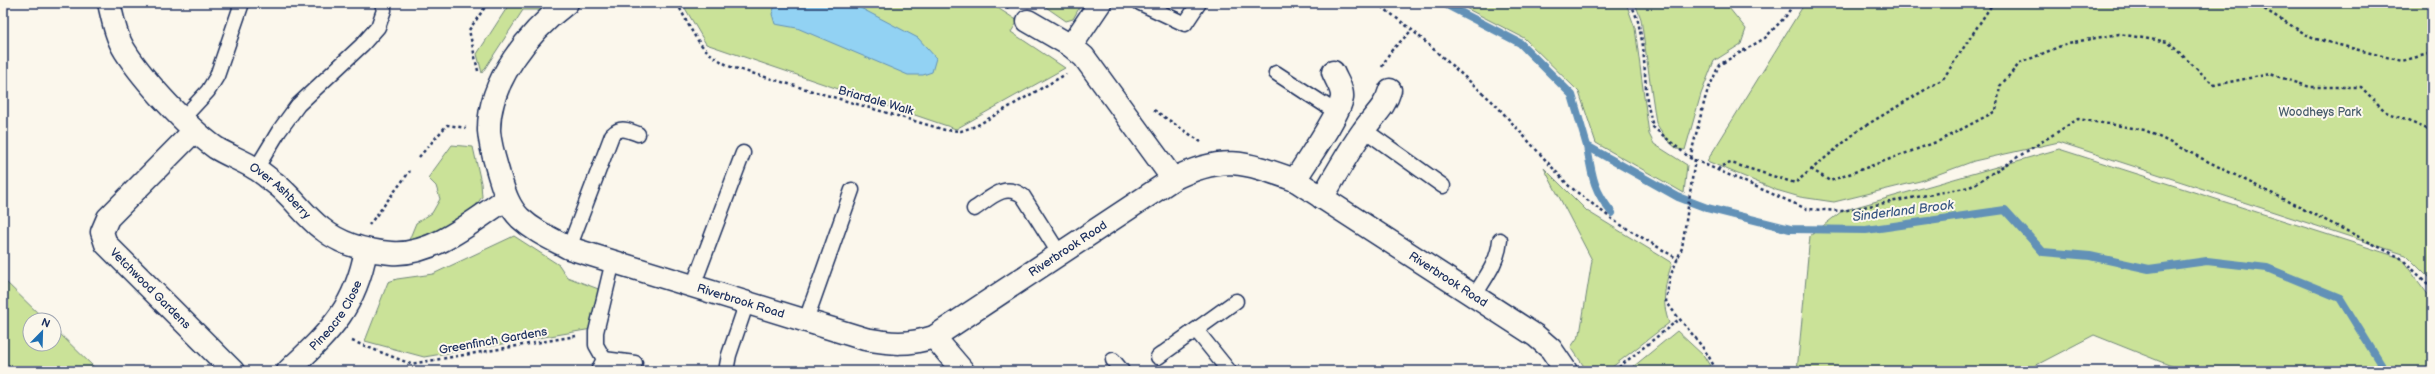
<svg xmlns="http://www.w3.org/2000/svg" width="2435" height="374" viewBox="0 0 2435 374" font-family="'Balsamiq Sans',sans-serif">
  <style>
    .green { fill: #cae298; stroke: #72887b }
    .water { fill: #92d2f3; stroke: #6291b7 }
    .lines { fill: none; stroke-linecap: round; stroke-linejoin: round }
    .stream { stroke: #6291b7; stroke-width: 8 }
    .service-casing { stroke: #1b2f5e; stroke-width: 17 }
    .minor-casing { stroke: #1b2f5e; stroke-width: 25 }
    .path { stroke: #1b2f5e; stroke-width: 2.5; stroke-dasharray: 3 3; stroke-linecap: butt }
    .service { stroke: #fbf7ec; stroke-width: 14 }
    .minor { stroke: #fbf7ec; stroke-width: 22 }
    .labels { text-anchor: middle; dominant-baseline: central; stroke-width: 4; stroke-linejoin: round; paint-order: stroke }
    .street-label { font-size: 12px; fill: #1b2f5e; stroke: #fbf7ec }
    .park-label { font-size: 12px; fill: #475c6c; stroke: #fbf7ec }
    .water-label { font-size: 13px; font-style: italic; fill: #395883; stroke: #fbf7ec }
  </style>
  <rect width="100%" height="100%" fill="#fbf7ec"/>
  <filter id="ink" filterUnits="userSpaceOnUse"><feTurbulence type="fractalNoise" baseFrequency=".025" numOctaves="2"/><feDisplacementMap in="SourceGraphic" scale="8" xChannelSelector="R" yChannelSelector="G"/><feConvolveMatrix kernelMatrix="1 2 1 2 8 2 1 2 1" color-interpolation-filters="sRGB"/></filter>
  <g filter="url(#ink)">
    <g class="green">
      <path d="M510 3H551L542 10H523L482 73 477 54Z"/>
      <path d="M682 3H990L1018 21 1011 32 1065 68 956 129 706 44Z"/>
      <path d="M1040 3H1082L1073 19 1066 21Z"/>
      <path d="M1456 3H1626L1635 28 1649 134 1654 144 1687 165 1684 193 1596 143 1579 92 1524 38Z"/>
      <path d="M1635 3H1725L1746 29 1741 44 1714 61 1701 94 1685 150 1677 149 1667 140 1656 123 1641 19Z"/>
      <path d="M1805 3H2432V281L2406 255 2059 142 1974 161 1920 181 1834 202 1800 197 1776 190 1707 161Z"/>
      <path d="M452 145 473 147 481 183 482 197 474 208 432 235 409 240 416 223 432 213 440 199 436 186 428 178Z"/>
      <path d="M2059 149 2401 258 2432 300V371H2184L2094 335 2025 371H1797L1810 236 1842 211Z"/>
      <path d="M1544 168 1587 211 1672 263C1665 284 1661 301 1669 323L1607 371H1587L1571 347 1580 334 1592 260Z"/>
      <path d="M514 236 559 265 567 277 601 290 592 329 424 357 365 341 388 282 397 279 433 274Z"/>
      <path d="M3 279 45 320H30V344H54V328L98 371H3Z"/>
      <path d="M1677 331 1704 356 1713 371H1628Z"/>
    </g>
    <path class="water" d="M776 3H851L918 38 936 58 932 72 923 75H908L797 28 775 24 772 14Z"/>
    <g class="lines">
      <g class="stream">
        <path d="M1443 3 1520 43 1572 95 1587 146 1678 197 1707 208 1790 229 1866 230 2005 210 2043 252 2090 256 2149 269 2207 261 2267 268 2340 298 2385 371"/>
        <path d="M1587 146C1592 176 1593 189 1612 213"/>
      </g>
      <g class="service-casing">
        <g id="service">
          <path d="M1140 3 1185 24 1199 3"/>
          <path d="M1276 73 1336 112"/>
          <path d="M183 118 208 91 217 76 242 3"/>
          <path d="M1363 129 1443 186"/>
          <path d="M256 169 279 131 298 105 362 45 378 27 384 10 382 3"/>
          <path d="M974 209C991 198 1004 182 1023 196L1059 253"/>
          <path d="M569 248 612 135C621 126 627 130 638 134"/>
          <path d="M693 286 743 153"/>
          <path d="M1474 296C1486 277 1498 262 1500 240"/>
          <path d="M806 320 852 190"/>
          <path d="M1196 330 1229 371"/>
          <path d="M1158 357 1236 301"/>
          <path d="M604 359 635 363"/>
          <path d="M1113 360 1122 371"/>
          <path d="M598 371 604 359 596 345V332L613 261"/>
          <path d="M726 371 729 355 747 302"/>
        </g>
      </g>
      <g class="minor-casing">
        <g id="minor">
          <path id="s1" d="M109 3C113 20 116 37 125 51 144 81 188 128 216 148 229 156 244 161 256 169 263 173 269 179 276 184 292 196 304 215 321 228 340 244 366 251 391 253 433 256 473 221 506 199"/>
          <path id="s2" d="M567 3C530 31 488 81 489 131 490 146 495 161 499 175 504 191 508 206 520 218 535 232 552 239 569 248L865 339C892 344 908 345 934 337L1173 179C1223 154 1244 162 1295 180L1536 336 1551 349 1566 371"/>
          <path d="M1028 21 1071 46 1084 57 1173 179"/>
          <path d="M1071 46 1100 3"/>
          <path id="s3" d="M194 131 108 218 102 232 106 244 233 371"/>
          <path d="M1295 180C1305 163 1339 116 1342 98 1343 89 1336 80 1333 72"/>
          <path d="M1322 198C1335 176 1348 152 1363 131 1373 116 1385 108 1390 90"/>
          <path d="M934 337 963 371"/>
          <path id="s4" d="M288 371C330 331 355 309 366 250"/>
        </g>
      </g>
      <g class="path">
        <path d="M677 3C695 36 697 49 731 67L945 130 961 131 976 126 1066 74"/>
        <path d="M1001 3 1009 8"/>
        <path d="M1377 3 1412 30 1495 104 1569 186 1616 222 1678 259"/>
        <path d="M1631 3 1638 21 1643 46 1647 102 1653 127 1690 158 1807 209 1842 211 1970 187 2078 119 2145 130 2401 258 2432 288"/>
        <path d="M2254 3 2312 38 2402 61 2432 53"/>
        <path d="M1382 67 1390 52 1412 30"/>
        <path d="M478 71 469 30 488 3"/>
        <path d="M1154 110 1201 142"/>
        <path d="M419 157 447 125 466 128"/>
        <path d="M1690 158 1706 95 1719 65 1765 38 1786 16 1794 3"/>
        <path d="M1695 159 1682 248 1670 277 1666 301C1682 325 1705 344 1716 371"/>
        <path d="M1811 169 1830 181 1939 141 1996 111 2000 86 2020 63 2068 43 2119 34 2168 42 2214 85 2270 74 2310 87H2361L2386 112 2432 131"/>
        <path d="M1718 170 1721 166 1731 163 1795 183 1860 129 1943 79 1993 3"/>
        <path d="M369 225 410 171"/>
        <path d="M352 341 411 364 576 336"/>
        <path d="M1614 371 1678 320"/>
      </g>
      <use href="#service" class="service"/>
      <use href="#minor" class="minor"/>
    </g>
  </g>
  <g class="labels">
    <g class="street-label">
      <text transform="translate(876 101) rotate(16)">Briardale Walk</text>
      <text stroke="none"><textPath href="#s1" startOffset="262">Over Ashberry</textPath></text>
      <text stroke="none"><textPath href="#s2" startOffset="846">Riverbrook Road</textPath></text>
      <text stroke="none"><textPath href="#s2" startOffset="1282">Riverbrook Road</textPath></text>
      <text stroke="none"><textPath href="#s3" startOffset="213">Vetchwood Gardens</textPath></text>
      <text stroke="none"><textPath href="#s2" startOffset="486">Riverbrook Road</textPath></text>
      <text stroke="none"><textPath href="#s4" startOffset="74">Pineacre Close</textPath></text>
      <text transform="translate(493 341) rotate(-10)">Greenfinch Gardens</text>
    </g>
    <g class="park-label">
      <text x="2320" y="112">Woodheys Park</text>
    </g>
    <g class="water-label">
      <text transform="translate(1903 211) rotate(-7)">Sinderland Brook</text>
    </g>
  </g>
  <rect width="2435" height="374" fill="none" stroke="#fbf7ec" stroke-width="16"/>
  <rect x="8" y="8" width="2419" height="358" fill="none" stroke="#1b2f5e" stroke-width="1.5" filter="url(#ink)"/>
  <g transform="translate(42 332) rotate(23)"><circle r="19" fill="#fbf7ec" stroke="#a1a7b3"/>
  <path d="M0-3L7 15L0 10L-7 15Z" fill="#1f6fb2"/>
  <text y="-6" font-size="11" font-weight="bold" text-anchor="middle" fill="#1b2f5e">N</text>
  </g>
</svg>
